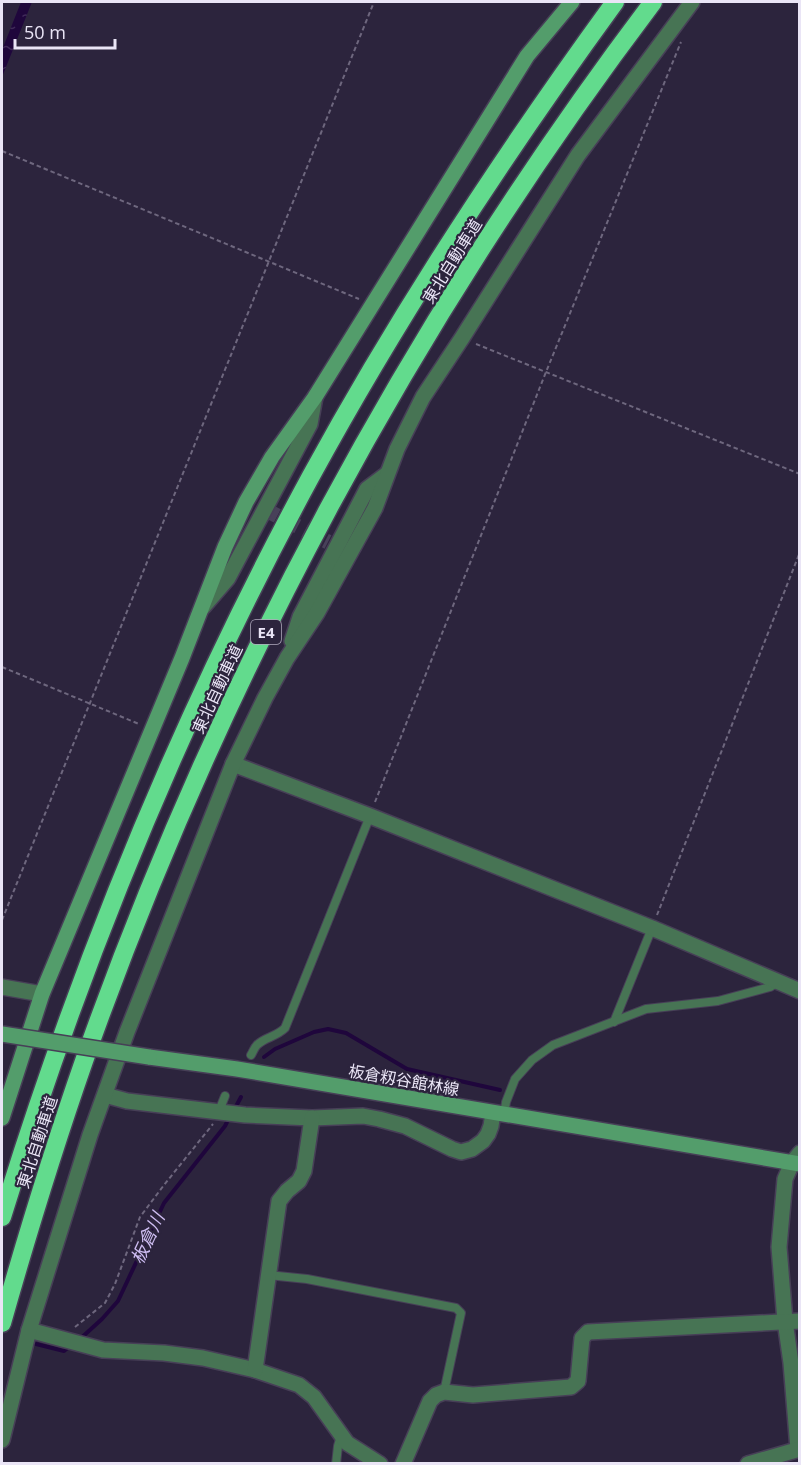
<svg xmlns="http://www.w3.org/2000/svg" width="801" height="1465" viewBox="0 0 801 1465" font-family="'Open Sans','Noto Sans JP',sans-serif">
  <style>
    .water { fill: url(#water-ripples) }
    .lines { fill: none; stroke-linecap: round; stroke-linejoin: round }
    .stream { stroke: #1f063c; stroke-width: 4 }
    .street-tunnel { stroke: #484159; stroke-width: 15; stroke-dasharray: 15 8; stroke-linecap: butt }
    .lane-casing { stroke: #473f57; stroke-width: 10 }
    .street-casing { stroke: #473f57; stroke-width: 18 }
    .secondary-casing { stroke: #473f57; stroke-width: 18 }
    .highway-casing { stroke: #473f57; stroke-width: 21 }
    .path { stroke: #6e677e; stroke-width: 2; stroke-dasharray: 4.5 3; stroke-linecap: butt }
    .lane { stroke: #477454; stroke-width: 8 }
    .street { stroke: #477454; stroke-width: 15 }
    .secondary { stroke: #539d6b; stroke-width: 15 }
    .highway { stroke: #62db8d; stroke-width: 18 }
    .secondary-bridge-casing { stroke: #473f57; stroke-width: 18; stroke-linecap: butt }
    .secondary-bridge { stroke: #539d6b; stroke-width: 15 }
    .labels { text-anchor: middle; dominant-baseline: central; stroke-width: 4.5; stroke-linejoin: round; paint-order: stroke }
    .shield { fill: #2c243d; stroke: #b1abbe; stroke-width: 1.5 }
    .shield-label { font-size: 15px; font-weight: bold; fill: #eae5f6 }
    .street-label { font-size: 16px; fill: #eae5f6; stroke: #2c243d }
    .water-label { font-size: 18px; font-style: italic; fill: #cebdf2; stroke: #2c243d }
  </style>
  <defs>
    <pattern id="water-ripples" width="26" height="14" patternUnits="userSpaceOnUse" patternTransform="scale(1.5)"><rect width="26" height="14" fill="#1f063c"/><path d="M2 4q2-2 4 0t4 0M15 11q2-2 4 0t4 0" fill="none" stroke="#402a59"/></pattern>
  </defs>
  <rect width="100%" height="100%" fill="#2c243d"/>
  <path class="water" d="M21 2H32L2 77V50Z"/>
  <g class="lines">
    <g class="stream">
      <path d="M264 1057 275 1049 314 1032 328 1029 346 1033 407 1069 500 1090"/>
      <path d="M234 1110 241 1097"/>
      <path d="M80 1339 102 1319 118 1301 164 1203 225 1126 230 1116"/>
      <path d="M36 1344 64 1351 69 1347"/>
    </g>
    <path class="street-tunnel" d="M264 509 328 542"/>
    <g class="lane-casing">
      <g id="lane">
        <path d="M614 1022 652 928"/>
        <path d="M251 1055C253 1052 254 1048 257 1045 265 1037 276 1037 285 1028L370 816"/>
        <path d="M219 1111 225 1096"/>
        <path d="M504 1115 506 1102 515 1079 532 1060 553 1045 646 1009 718 1001 770 987 778 982"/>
        <path d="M268 1275 307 1279 456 1308 461 1313 444 1392"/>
        <path d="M336 1464 338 1446 341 1436"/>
      </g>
    </g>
    <g class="street-casing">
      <g id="street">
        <path d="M203 607 228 578 310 424 315 397"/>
        <path d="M292 641 300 617 367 489 387 474"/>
        <path d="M233 764 370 816 652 928 800 991"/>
        <path d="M2 987 42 994"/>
        <path d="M105 1095 127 1101 245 1115 312 1118 363 1116 379 1119 405 1126 452 1149 461 1152 472 1149 483 1141 488 1134 491 1126 493 1113"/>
        <path d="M29 1330 103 1350 164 1353 203 1358 255 1370 299 1385 314 1397 347 1443 380 1464"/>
        <path d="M255 1370 279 1201 287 1191 299 1181 304 1171 312 1118"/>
        <path d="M2 1440 29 1330 90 1135 127 1032 233 764 265 698 287 658 317 613 375 508 397 449 423 397 462 338 578 155 692 2"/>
        <path d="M798 1449 791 1363 785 1321 779 1247 785 1179 792 1163 800 1153"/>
        <path d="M403 1464 430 1401 436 1395 444 1392 473 1395 571 1387 578 1381 582 1338 588 1332 800 1321"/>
        <path d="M748 1464 800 1449"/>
      </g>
    </g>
    <g class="secondary-casing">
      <g id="secondary">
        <path d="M149 1057 237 1069 800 1164"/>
        <path d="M2 1118 42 994 182 658 225 547 246 502 272 457 315 397 527 56 572 2"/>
      </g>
    </g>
    <g class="highway-casing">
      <g id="highway">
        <path d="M2 1217C81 961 183 712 311 476 401 311 505 153 615 2"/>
        <path d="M2 1323C27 1235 54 1147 84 1061 218 682 411 322 653 2"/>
      </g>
    </g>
    <g class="path">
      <path d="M2 151 359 299"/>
      <path d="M476 344 800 474"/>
      <path d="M2 667 139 724"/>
      <path d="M375 802 546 372 681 42"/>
      <path d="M657 915 800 552"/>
      <path d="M2 920 374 2"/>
      <path d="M75 1327 105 1303 115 1284 140 1217 164 1185 213 1124"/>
    </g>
    <use href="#lane" class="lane"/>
    <use href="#street" class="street"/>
    <use href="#secondary" class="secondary"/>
    <use href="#highway" class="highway"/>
    <g class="secondary-bridge-casing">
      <path id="secondary-bridge" d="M2 1034 149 1057"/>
    </g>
    <use href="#secondary-bridge" class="secondary-bridge"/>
  </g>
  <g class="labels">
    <rect class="shield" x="251" y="620" width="30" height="24" rx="4.5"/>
    <g class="shield-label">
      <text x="266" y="632">E4</text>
    </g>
    <g class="street-label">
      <text transform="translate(452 261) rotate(-58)">東北自動車道</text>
      <text transform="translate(217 689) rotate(-65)">東北自動車道</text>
      <text transform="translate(404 1080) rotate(10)">板倉籾谷館林線</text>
      <text transform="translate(37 1142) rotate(-72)">東北自動車道</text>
    </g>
    <g class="water-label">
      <text transform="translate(147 1238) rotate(-65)">板倉川</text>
    </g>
  </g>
  <rect width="801" height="1465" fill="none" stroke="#eae5f6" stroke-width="6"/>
  <path d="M15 39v9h100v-9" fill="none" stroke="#eae5f6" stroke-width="3"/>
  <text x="24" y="39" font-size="18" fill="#eae5f6" stroke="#2c243d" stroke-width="4.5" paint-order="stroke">50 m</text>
</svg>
